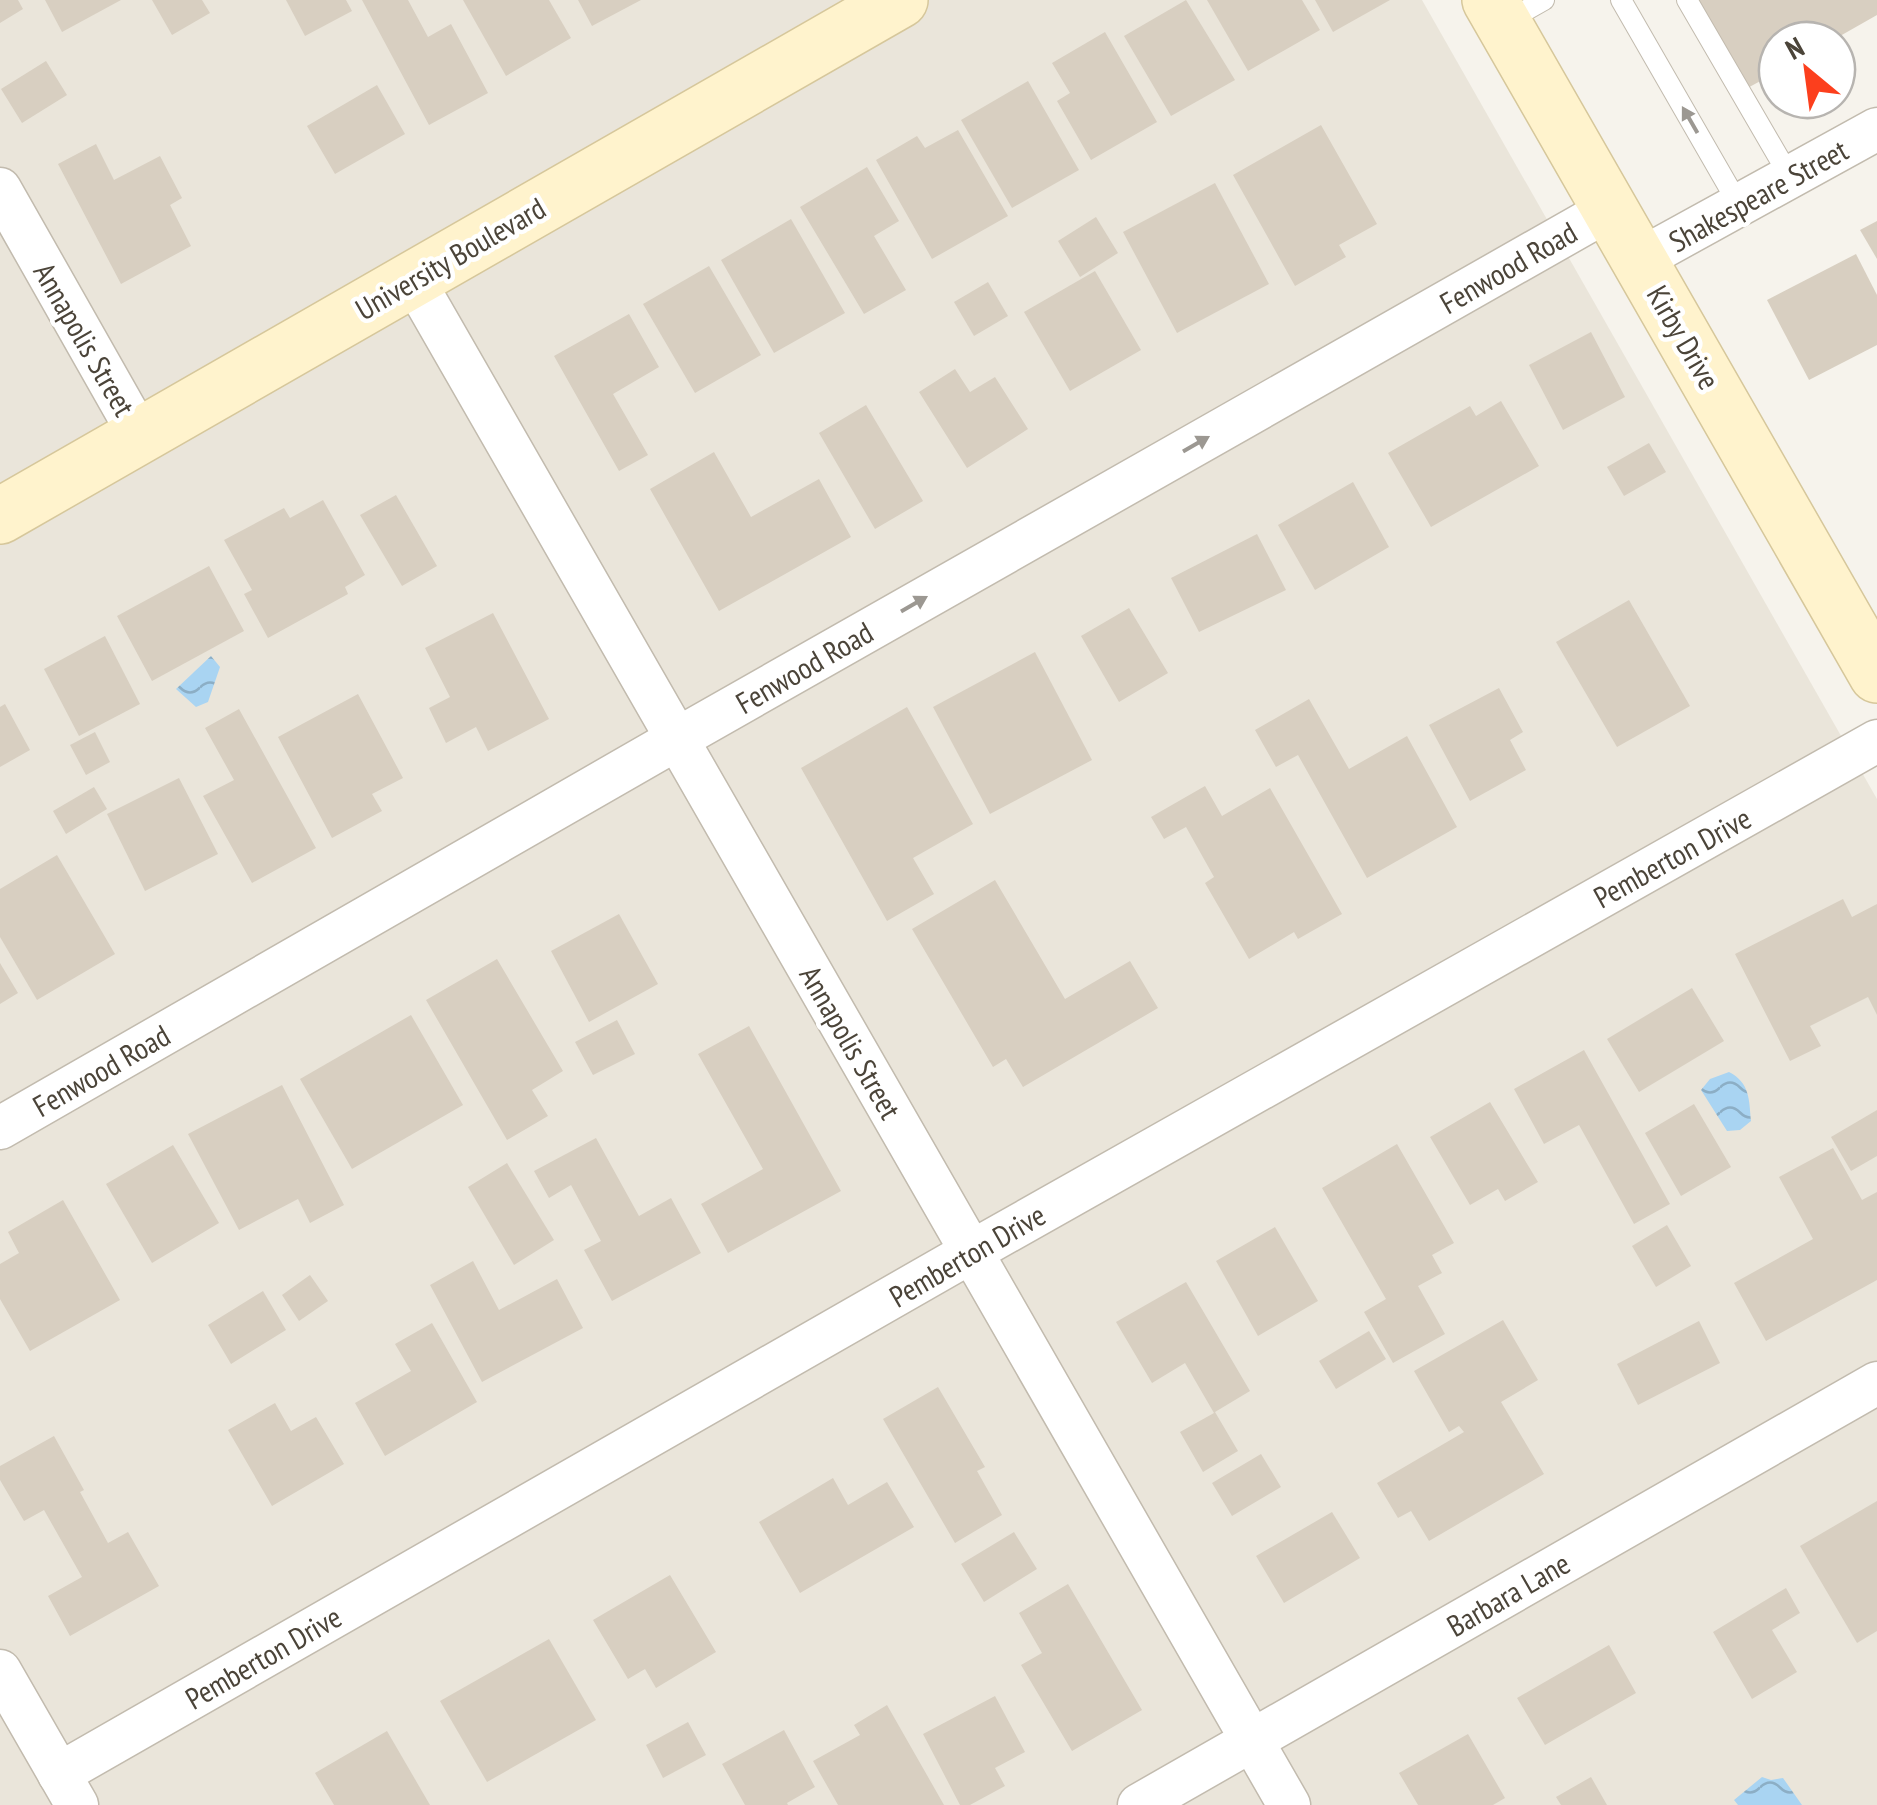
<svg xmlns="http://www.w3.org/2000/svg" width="1877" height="1805" viewBox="0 0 1877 1805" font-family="'PT Sans Narrow',sans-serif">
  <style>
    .residential { fill: #eae5da }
    .water { fill: url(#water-waves) }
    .building { fill: #d8cfc1 }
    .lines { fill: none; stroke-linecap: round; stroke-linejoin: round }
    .service-casing { stroke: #c2bbae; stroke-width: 22 }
    .minor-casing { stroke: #c2bbae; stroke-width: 45 }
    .secondary-casing { stroke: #d6c79b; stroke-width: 58 }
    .service { stroke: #fff; stroke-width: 20 }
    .minor { stroke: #fff; stroke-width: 42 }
    .secondary { stroke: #fff3cd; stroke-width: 55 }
    .oneway { fill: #9c9892 }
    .labels { text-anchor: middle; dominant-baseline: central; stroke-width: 9; stroke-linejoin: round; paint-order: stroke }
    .street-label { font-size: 30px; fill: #4b4439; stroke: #fff }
  </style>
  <defs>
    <pattern id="water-waves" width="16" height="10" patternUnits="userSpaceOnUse" patternTransform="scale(2.5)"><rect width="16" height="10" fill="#a9d4f2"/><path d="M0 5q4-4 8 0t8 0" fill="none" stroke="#8caec5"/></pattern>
  </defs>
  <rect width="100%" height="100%" fill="#f6f3ec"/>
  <path class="residential" d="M0 0H1422L1877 799V1805H0Z"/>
  <g class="water">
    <path d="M211 656 220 667 208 702 196 707 176 689Z"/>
    <path d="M1729 1072C1750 1083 1749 1099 1751 1121L1740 1130 1727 1131 1701 1090 1710 1079Z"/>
    <path d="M1762 1777 1771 1780 1783 1778 1802 1805H1738L1734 1800Z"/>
  </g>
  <g class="building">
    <path d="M0 0H18L23 9 0 23Z"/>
    <path d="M45 0H121L62 32Z"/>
    <path d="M152 0H202L210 13 172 35Z"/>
    <path d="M286 0H346L352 11 305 36Z"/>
    <path d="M362 0H408L428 37 451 24 488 93 429 125Z"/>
    <path d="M463 0H549L571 38 506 76Z"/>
    <path d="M578 0H641L592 26Z"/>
    <path d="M1186 0 1235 80 1171 116 1124 36Z"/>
    <path d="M1207 0H1302L1320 30 1248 71Z"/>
    <path d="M1315 0H1390L1333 32Z"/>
    <path d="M1690 0H1877V15L1833 40H1777V72L1742 91Z"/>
    <path d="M1105 32 1157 122 1091 160 1057 101 1070 93 1052 63Z"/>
    <path d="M46 61 67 95 22 123 1 89Z"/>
    <path d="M1028 81 1079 170 1012 208 961 120Z"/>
    <path d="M377 85 405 134 335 174 307 126Z"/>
    <path d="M1321 125 1377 224 1339 245 1346 257 1295 286 1233 175Z"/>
    <path d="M958 130 1008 216 932 259 876 160 917 136 925 148Z"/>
    <path d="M96 144 114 180 160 156 182 198 170 205 191 246 121 284 58 164Z"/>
    <path d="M867 167 899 221 874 236 906 290 864 314 800 207Z"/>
    <path d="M1215 183 1269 284 1177 333 1123 232Z"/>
    <path d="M1096 217 1118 253 1080 277 1058 241Z"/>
    <path d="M791 219 845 313 774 353 721 260Z"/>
    <path d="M1877 221V259L1860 230Z"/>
    <path d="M1856 254 1877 295V345L1809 380 1767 300Z"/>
    <path d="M709 266 761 355 695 393 643 304Z"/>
    <path d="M1095 271 1141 350 1070 391 1024 312Z"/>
    <path d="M988 282 1008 316 974 336 954 302Z"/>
    <path d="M629 314 659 367 613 394 648 455 619 471 554 356Z"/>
    <path d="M1591 332 1625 397 1563 430 1529 365Z"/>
    <path d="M955 369 970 392 995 377 1028 429 967 468 919 392Z"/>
    <path d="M1501 401 1539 466 1431 527 1388 453 1470 406 1476 416Z"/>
    <path d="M866 405 923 501 875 529 819 433Z"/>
    <path d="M1649 443 1666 472 1624 496 1607 467Z"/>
    <path d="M714 452 751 517 819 479 851 537 719 611 650 489Z"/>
    <path d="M1353 482 1389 547 1315 590 1278 525Z"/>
    <path d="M396 495 437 566 402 586 360 515Z"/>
    <path d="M323 500 365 575 345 587 348 594 268 638 244 594 252 590 224 540 284 508 290 518Z"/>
    <path d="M1257 534 1286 590 1199 632 1171 578Z"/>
    <path d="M209 566 244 631 152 681 117 616Z"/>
    <path d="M1629 600 1690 706 1617 747 1556 642Z"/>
    <path d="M1129 608 1168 673 1119 702 1081 636Z"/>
    <path d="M493 613 549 719 488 751 476 727 446 743 429 708 450 697 425 648Z"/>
    <path d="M105 636 140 704 79 736 44 669Z"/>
    <path d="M1035 652 1092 760 990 814 933 707Z"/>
    <path d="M1499 688 1523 732 1510 740 1526 770 1470 801 1429 725Z"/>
    <path d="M358 694 403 778 372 794 382 811 332 838 278 737Z"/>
    <path d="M1309 699 1349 769 1407 736 1457 827 1367 878 1298 755 1276 767 1255 730Z"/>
    <path d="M5 704 30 750 0 767V707Z"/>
    <path d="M907 707 973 824 913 858 934 894 887 921 801 768Z"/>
    <path d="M239 709 316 848 252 883 203 796 234 780 205 728Z"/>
    <path d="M95 732 110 762 86 775 70 745Z"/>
    <path d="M179 778 218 854 145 891 107 814Z"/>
    <path d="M1205 786 1222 816 1270 788 1342 914 1298 939 1294 932 1249 959 1205 883 1214 877 1186 827 1164 839 1151 817Z"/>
    <path d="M94 787 107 809 66 834 53 811Z"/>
    <path d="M57 855 115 954 37 1000 0 937V889Z"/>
    <path d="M995 880 1065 999 1130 961 1158 1008 1023 1087 1006 1059 993 1067 912 929Z"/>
    <path d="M1843 899 1852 917 1877 904V1015L1868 997 1810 1026 1821 1046 1790 1061 1735 954Z"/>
    <path d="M619 914 658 984 589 1022 551 951Z"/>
    <path d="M497 959 563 1071 532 1090 548 1116 507 1140 426 1000Z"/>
    <path d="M0 963 18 993 0 1004Z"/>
    <path d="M1692 988 1724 1041 1639 1092 1607 1039Z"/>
    <path d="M411 1015 463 1105 352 1169 300 1079Z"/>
    <path d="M617 1020 635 1054 593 1075 575 1042Z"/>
    <path d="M749 1026 841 1191 728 1253 701 1204 763 1169 698 1054Z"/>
    <path d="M1584 1050 1670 1204 1634 1224 1579 1125 1544 1144 1514 1089Z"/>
    <path d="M282 1085 344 1205 310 1223 298 1199 239 1230 188 1134Z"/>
    <path d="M1490 1102 1538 1182 1505 1201 1498 1189 1470 1205 1430 1137Z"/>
    <path d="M1694 1104 1731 1167 1681 1196 1645 1133Z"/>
    <path d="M1877 1110V1156L1851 1171 1831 1137Z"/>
    <path d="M596 1138 639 1216 671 1198 701 1253 612 1301 584 1250 601 1241 571 1185 549 1198 534 1171Z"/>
    <path d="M1397 1144 1454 1243 1432 1255 1442 1273 1418 1286 1445 1334 1393 1363 1364 1312 1386 1299 1322 1188Z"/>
    <path d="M173 1145 219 1223 152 1263 106 1184Z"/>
    <path d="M1833 1148 1862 1200 1877 1192V1280L1766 1341 1734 1283 1813 1239 1779 1177Z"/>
    <path d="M507 1163 554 1240 514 1265 468 1187Z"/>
    <path d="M63 1200 120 1300 30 1351 0 1299V1264L19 1253 8 1232Z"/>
    <path d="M1667 1225 1691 1266 1656 1287 1632 1246Z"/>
    <path d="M1275 1227 1318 1301 1258 1336 1216 1261Z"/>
    <path d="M473 1261 499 1310 557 1279 583 1328 482 1382 430 1285Z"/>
    <path d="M310 1275 328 1301 299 1321 282 1295Z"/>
    <path d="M1186 1282 1250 1391 1215 1412 1238 1451 1203 1472 1180 1432 1214 1413 1185 1363 1152 1383 1116 1322Z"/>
    <path d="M263 1291 286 1330 231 1364 208 1325Z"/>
    <path d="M1503 1320 1538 1380 1501 1402 1544 1474 1429 1541 1411 1511 1398 1518 1377 1483 1464 1432 1459 1426 1449 1432 1414 1371Z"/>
    <path d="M1699 1321 1720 1363 1638 1405 1617 1364Z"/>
    <path d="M432 1323 477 1402 385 1456 355 1403 411 1371 395 1344Z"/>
    <path d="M1369 1331 1386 1359 1336 1389 1319 1361Z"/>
    <path d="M938 1387 985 1467 977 1471 1002 1515 955 1543 883 1419Z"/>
    <path d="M275 1403 291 1431 316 1417 344 1464 272 1506 228 1430Z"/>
    <path d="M54 1436 84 1490 80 1492 108 1543 128 1532 159 1586 70 1636 48 1596 82 1577 44 1510 24 1521 0 1480V1466Z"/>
    <path d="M1261 1454 1281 1487 1232 1516 1212 1483Z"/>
    <path d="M833 1478 848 1505 887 1482 914 1527 800 1593 759 1522Z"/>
    <path d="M1877 1501V1631L1857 1643 1800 1546Z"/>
    <path d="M1332 1512 1360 1558 1284 1603 1256 1556Z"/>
    <path d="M1014 1532 1037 1569 984 1602 961 1564Z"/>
    <path d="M670 1575 716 1652 656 1688 645 1669 628 1679 593 1620Z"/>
    <path d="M1068 1584 1142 1710 1072 1751 1021 1665 1042 1653 1019 1613Z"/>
    <path d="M1786 1588 1800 1613 1772 1630 1797 1672 1752 1699 1713 1632Z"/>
    <path d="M549 1639 596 1720 487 1782 440 1701Z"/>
    <path d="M1609 1645 1636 1693 1545 1745 1517 1698Z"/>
    <path d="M995 1696 1025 1752 995 1768 1005 1786 970 1805H960L923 1734Z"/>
    <path d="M887 1705 944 1805H838L813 1761 860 1735 854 1725Z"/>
    <path d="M688 1722 706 1755 663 1778 646 1745Z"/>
    <path d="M784 1730 815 1787 787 1803 788 1805H745L722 1764Z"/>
    <path d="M387 1731 430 1805H334L315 1773Z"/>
    <path d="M1468 1734 1505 1798 1493 1805H1418L1399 1773Z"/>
    <path d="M1591 1777 1607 1805H1561L1556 1797Z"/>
  </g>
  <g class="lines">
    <g class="service-casing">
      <g id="service">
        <path d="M1621 0 1739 205"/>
        <path d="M1687 0 1790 177"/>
        <path d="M1507 21 1544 0"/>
      </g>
    </g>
    <g class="minor-casing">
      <g id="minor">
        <path d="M0 189 140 436"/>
        <path d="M1639 260 1877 129"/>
        <path d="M413 279 1289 1805"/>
        <path d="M0 1128 677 739 1610 209"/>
        <path d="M0 1671 77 1805"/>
        <path d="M59 1774 971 1252 1877 741"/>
        <path d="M1139 1805 1877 1383"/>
      </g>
    </g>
    <g class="secondary-casing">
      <g id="secondary">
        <path d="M1490 0 1877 675"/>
        <path d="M0 516 900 0"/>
      </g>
    </g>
    <use href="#service" class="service"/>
    <use href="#minor" class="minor"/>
    <use href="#secondary" class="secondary"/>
  </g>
  <defs><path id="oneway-solid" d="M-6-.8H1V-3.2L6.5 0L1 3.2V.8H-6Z" transform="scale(2.5)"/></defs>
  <g class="oneway">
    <use href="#oneway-solid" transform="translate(1690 120) rotate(-120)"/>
    <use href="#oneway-solid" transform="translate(1196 444) rotate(-30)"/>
    <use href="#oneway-solid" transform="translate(914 604) rotate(-30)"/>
  </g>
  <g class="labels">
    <g class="street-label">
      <text transform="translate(1758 195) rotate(-29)">Shakespeare Street</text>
      <text transform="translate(450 258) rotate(-30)">University Boulevard</text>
      <text transform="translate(1508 267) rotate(-30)">Fenwood Road</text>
      <text transform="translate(1684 337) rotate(60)">Kirby Drive</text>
      <text transform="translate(85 339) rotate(60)">Annapolis Street</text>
      <text transform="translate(804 667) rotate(-30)">Fenwood Road</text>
      <text transform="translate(1672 857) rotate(-29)">Pemberton Drive</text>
      <text transform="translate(851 1042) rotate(60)">Annapolis Street</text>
      <text transform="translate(101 1070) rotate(-30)">Fenwood Road</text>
      <text transform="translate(967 1255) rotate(-30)">Pemberton Drive</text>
      <text transform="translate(1508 1594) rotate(-30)">Barbara Lane</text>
      <text transform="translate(263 1657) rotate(-30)">Pemberton Drive</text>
    </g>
  </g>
  <g transform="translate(1807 70) rotate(331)"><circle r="48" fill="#ffffff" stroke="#b7b4b0" stroke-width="2.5"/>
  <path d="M0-8L18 38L0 25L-18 38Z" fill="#fc3f1d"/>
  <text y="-15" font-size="28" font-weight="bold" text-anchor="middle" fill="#4b4439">N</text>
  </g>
</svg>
